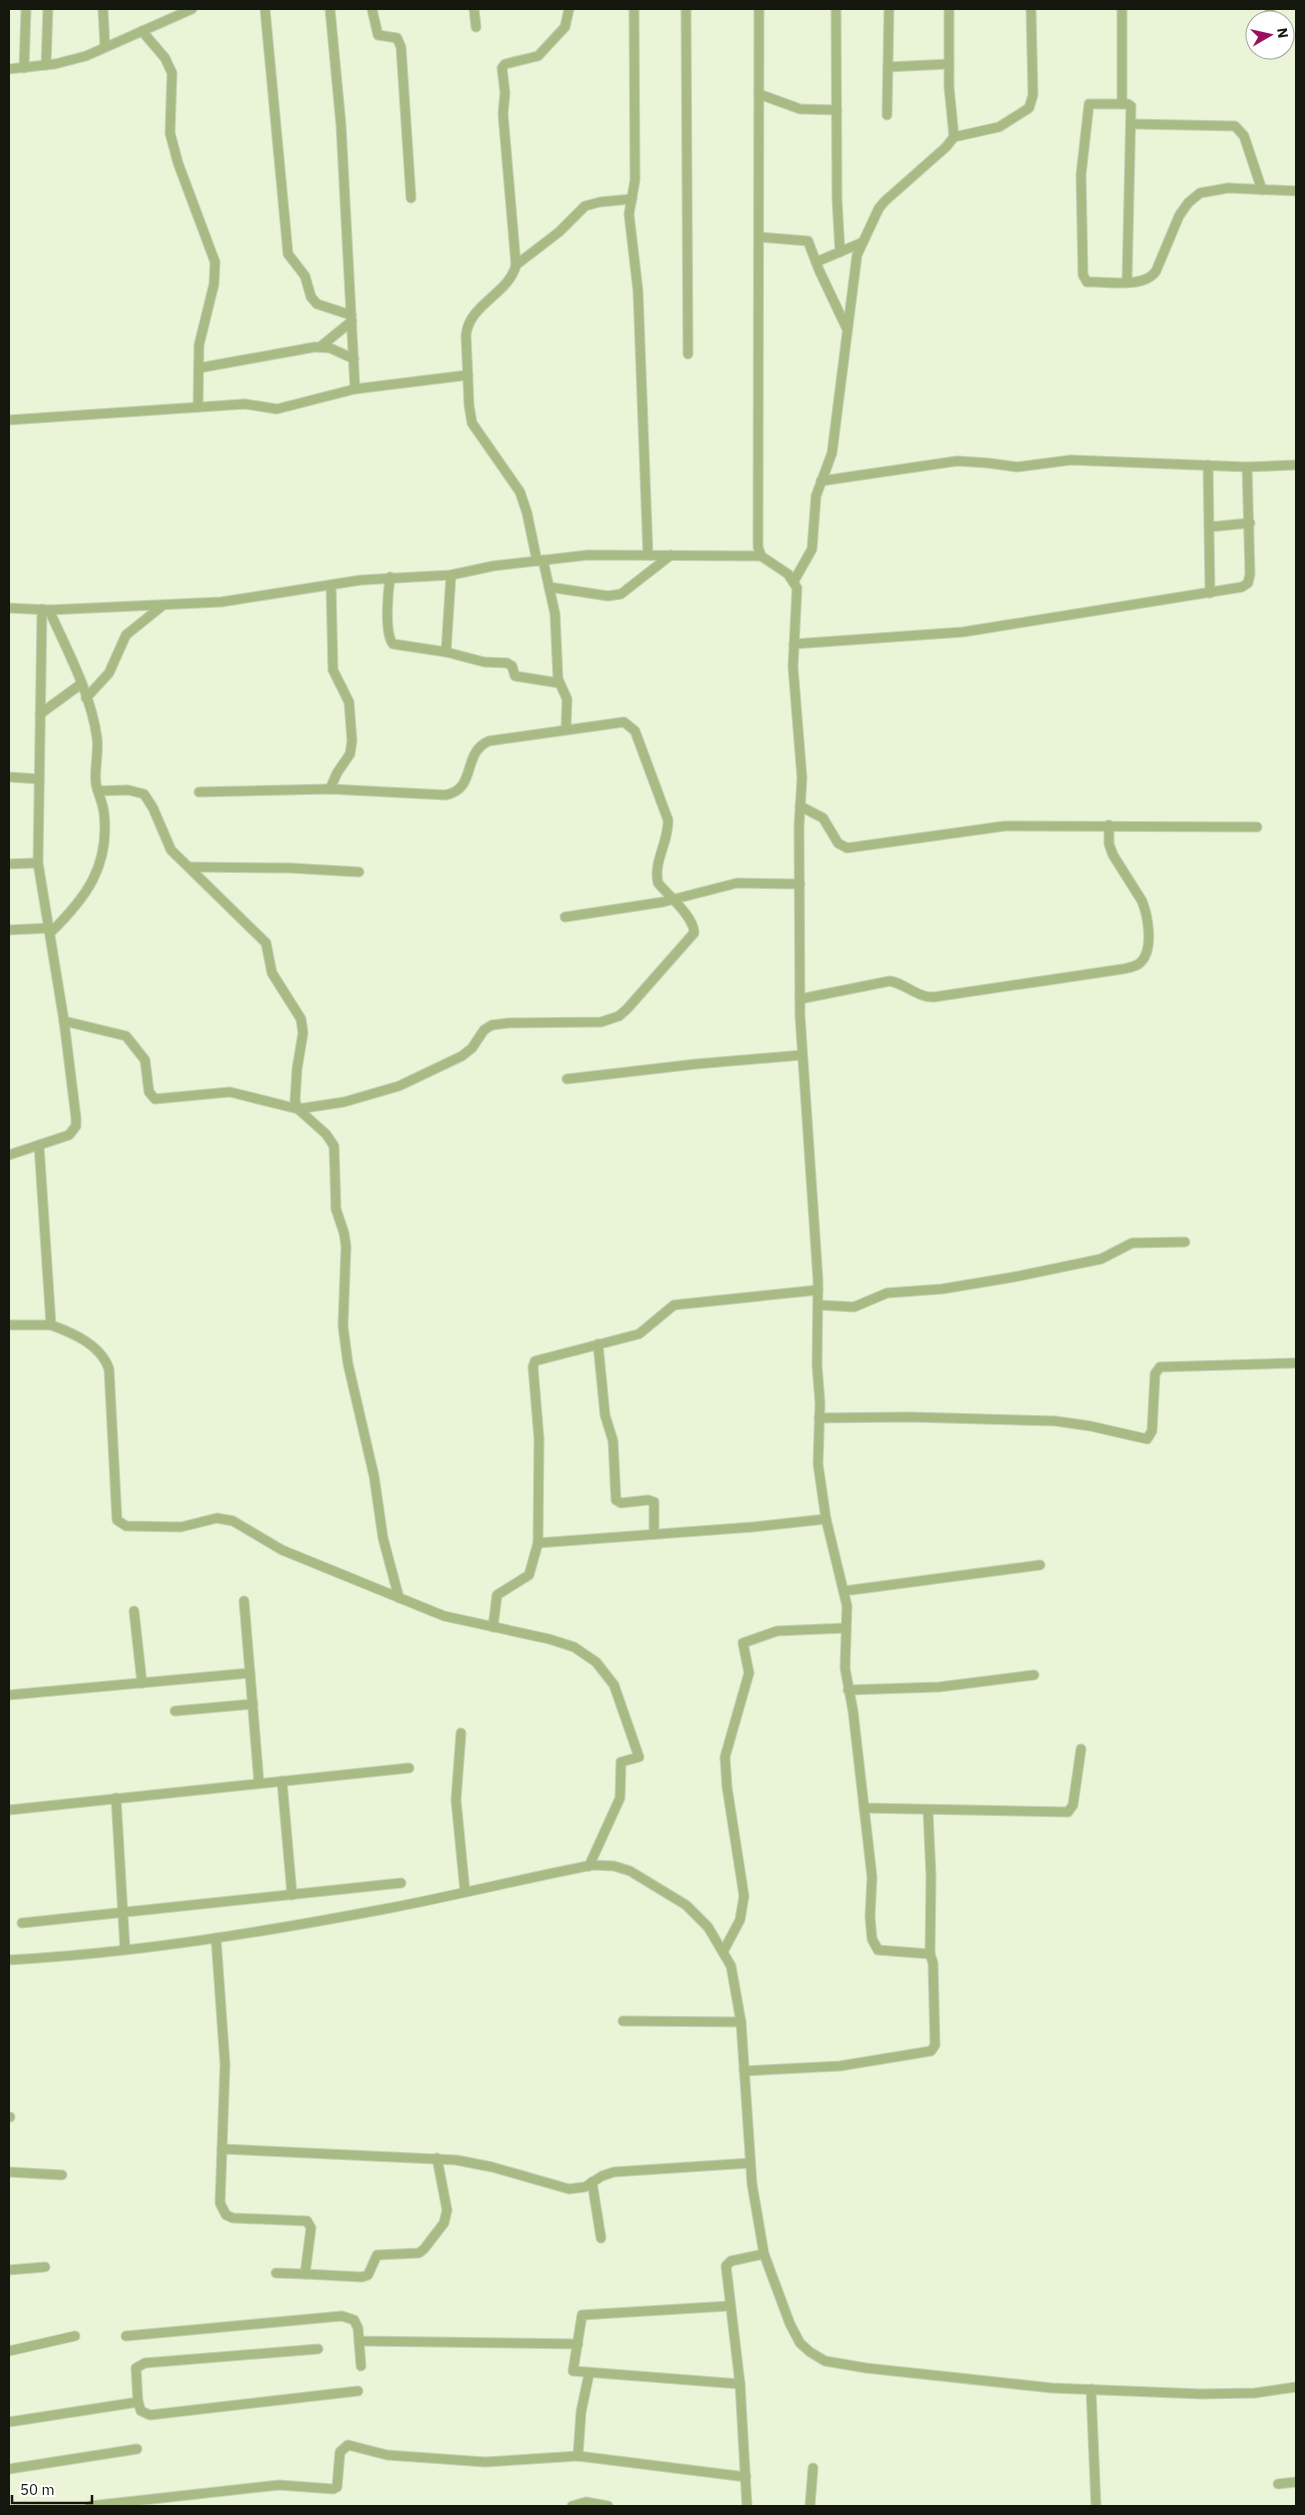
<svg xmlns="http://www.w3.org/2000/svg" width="1305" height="2515" viewBox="0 0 1305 2515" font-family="'IBM Plex Sans',sans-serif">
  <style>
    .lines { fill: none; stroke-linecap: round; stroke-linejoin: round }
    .street-casing { stroke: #c8d1b7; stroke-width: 11 }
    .street { stroke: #a9bb84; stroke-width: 9 }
  </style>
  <rect width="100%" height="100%" fill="#eaf4d7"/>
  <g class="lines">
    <g class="street-casing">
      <g id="street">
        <path d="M103 9 105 47"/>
        <path d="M265 9 288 254 305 276 311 297 317 304 351 315"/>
        <path d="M330 9 341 125 355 389"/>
        <path d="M372 9 378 35 397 38 401 47 411 198"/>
        <path d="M474 9 476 27"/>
        <path d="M634 9 635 180 629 214 638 291 648 555"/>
        <path d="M686 9 688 354"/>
        <path d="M836 9 837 199 840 252"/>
        <path d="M1122 9V104"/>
        <path d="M1270 13V9"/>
        <path d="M142 31 165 58 172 73 170 133 178 163 215 262 214 284 199 345 198 407"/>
        <path d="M46 65 48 9"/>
        <path d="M888 67 949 64"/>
        <path d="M24 68 26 9"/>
        <path d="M9 69 55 64 86 56 192 9"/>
        <path d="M759 94 800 109 837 110"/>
        <path d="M887 115 889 9"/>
        <path d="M1131 124 1235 126 1244 136 1262 190"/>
        <path d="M954 137 999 127 1029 108 1033 95 1031 9"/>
        <path d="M759 237 808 241 819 270 847 329"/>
        <path d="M816 262 861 243"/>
        <path d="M516 265 559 232 585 206 600 202 632 199"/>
        <path d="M1127 281 1131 106 1128 104H1089L1081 175 1083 275 1087 282H1092C1110 282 1145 288 1156 271L1179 216 1188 203 1200 193 1228 188 1296 191"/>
        <path d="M320 347 352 321"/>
        <path d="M199 368 315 347 330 348 354 359"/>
        <path d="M9 420 245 404 277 409 355 389 468 375"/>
        <path d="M1208 465 1210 593"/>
        <path d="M821 481 957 461 988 463 1017 467 1071 460 1247 467 1296 465"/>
        <path d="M1209 527 1250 523"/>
        <path d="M543 560 555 614 558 679 567 699 566 729"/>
        <path d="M537 561 527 513 520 492 472 423 469 405 466 335C469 304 509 294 516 265L503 114 505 93 502 68 505 64 538 56 565 27 569 9"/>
        <path d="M390 577C388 592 384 633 393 644L446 652 484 662 507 663 512 666 515 676 559 683"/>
        <path d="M794 581 812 549 816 496 832 453 857 255 879 208 885 201 946 147 954 137 949 87V9"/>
        <path d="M549 587 608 596 621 594 671 555"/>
        <path d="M9 608 49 610 221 602 361 580 451 575 493 566 588 555 761 556"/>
        <path d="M49 610C67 650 91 694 97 738 99 753 94 769 96 784 98 794 103 803 104 813 110 866 86 898 50 933"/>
        <path d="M794 644 963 632 1242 587 1248 583 1250 574 1247 467"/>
        <path d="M446 652 451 575"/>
        <path d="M86 698 109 673 126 635 162 606"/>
        <path d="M40 714 81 684"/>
        <path d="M9 777 39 779"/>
        <path d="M330 789 337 773 350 754 352 741 349 702 333 670 331 585"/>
        <path d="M98 791 128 790 144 794 153 808 171 850 266 943 272 973 301 1019 303 1033 297 1069 295 1101 298 1109 326 1134 334 1146 336 1209 344 1233 346 1246 343 1326 348 1364 374 1476 383 1538 399 1598"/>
        <path d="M800 806 823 818 838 843 847 848 1005 826 1257 827"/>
        <path d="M9 864 38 863"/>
        <path d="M189 867 290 868 359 872"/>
        <path d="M565 917 663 902 737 883 800 884"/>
        <path d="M9 930 49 928"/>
        <path d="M800 999 890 981C906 984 918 998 934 997L1123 969C1129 968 1136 967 1141 962 1154 949 1148 916 1142 901L1113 855 1109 844V825"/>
        <path d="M64 1021 126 1036 145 1060 149 1092 155 1099 230 1092 298 1109 344 1102 399 1086 462 1056 472 1048 484 1030 492 1025 509 1023 601 1022 619 1016 627 1009 694 933C695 918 667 894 658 883 653 861 669 842 668 820L635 731 624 722 489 741C461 753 478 789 445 795L330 789 199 792"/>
        <path d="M567 1079 696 1064 802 1055"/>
        <path d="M39 1145 51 1325C73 1333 101 1345 109 1369L117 1520 126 1526 181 1527 217 1518 233 1521 282 1550 444 1616 549 1639 574 1647 596 1662 614 1685 639 1757 621 1762 620 1798 589 1866"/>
        <path d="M9 1155 69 1135 76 1126V1118L64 1021 38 863 42 609"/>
        <path d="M818 1305 854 1307 887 1293 942 1289 1014 1277 1101 1259 1132 1243 1185 1242"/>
        <path d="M9 1325H51"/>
        <path d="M598 1344 605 1415 613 1441 616 1500 621 1503 648 1500 654 1502V1534"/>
        <path d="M819 1418 909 1417 1055 1421 1090 1426 1147 1439 1152 1431 1155 1374 1160 1367 1296 1363"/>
        <path d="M538 1543 753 1527 826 1519"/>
        <path d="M844 1591 1040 1565"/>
        <path d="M244 1601 259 1783"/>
        <path d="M134 1611 142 1683"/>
        <path d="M493 1627 497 1595 529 1575 538 1543 539 1439 533 1367 535 1361 639 1334 674 1305 818 1290"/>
        <path d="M848 1690 939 1687 1034 1675"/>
        <path d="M9 1695 250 1673"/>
        <path d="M175 1711 253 1704"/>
        <path d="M461 1733 456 1800 465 1892"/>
        <path d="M282 1781 292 1895"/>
        <path d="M116 1798 125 1949"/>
        <path d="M864 1808 1068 1812 1073 1805 1081 1749"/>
        <path d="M9 1810 409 1768"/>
        <path d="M928 1811 931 1876 930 1954"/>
        <path d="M22 1923 401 1883"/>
        <path d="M216 1938 225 2064 222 2149 456 2160 492 2167 569 2189 585 2187 602 2176 614 2172 750 2163"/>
        <path d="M724 1950 740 1920 744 1896 727 1787 725 1757 749 1673 743 1643 777 1631 846 1628"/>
        <path d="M9 1960C136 1953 264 1932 390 1908 458 1895 525 1878 593 1865L614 1866 630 1871 686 1905 708 1927 731 1966 741 2022 752 2184 764 2254 790 2324 800 2343 810 2352 825 2361 866 2368 1052 2388 1201 2394 1255 2393 1296 2387"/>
        <path d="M623 2021 741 2022"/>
        <path d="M744 2071 840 2066 931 2051 935 2045 933 1963 930 1954 878 1950 872 1939 870 1917 872 1877 853 1711 845 1668 847 1606 826 1519 818 1464 820 1403 817 1365 818 1280 800 1016 799 826 802 778 793 667 797 588 788 574 761 556 758 547 759 9"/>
        <path d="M9 2117H10"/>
        <path d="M222 2149 220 2203 226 2215 233 2218 307 2221 311 2228 305 2274 362 2277 368 2275 377 2255 419 2253 424 2249 444 2223 447 2210 437 2158"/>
        <path d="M9 2172 62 2175"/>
        <path d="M592 2182 601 2238"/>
        <path d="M9 2270 45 2267"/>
        <path d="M276 2273 305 2274"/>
        <path d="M729 2306 582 2315 573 2371 740 2384"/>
        <path d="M126 2336 342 2316 354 2320 358 2328 359 2341 578 2344"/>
        <path d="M359 2341 361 2366"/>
        <path d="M9 2351 75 2336"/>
        <path d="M1091 2389 1096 2506"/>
        <path d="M138 2402 141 2411 150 2415 358 2391"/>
        <path d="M9 2422 138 2402 136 2368 145 2363 318 2349"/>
        <path d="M578 2456 581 2412 589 2374"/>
        <path d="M9 2469 137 2449"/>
        <path d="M1278 2484 1296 2482"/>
        <path d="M90 2506 279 2485 333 2489 337 2487 340 2452 348 2445 387 2455 485 2462 578 2456 746 2477"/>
        <path d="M572 2506 586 2502 608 2506"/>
        <path d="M747 2506 740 2384 726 2266 731 2261 764 2254"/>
        <path d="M810 2506 813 2468"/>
      </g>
    </g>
    <use href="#street" class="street"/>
  </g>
  <rect width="1305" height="2515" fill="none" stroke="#14170d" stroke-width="20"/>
  <g transform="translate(1270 35) rotate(81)"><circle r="24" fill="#ffffff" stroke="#a1a29e"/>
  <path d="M0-4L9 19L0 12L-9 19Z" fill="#9b0f5f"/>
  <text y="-8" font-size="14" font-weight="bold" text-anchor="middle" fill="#14170d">N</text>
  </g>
  <path d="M12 2495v8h80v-8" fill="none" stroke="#14170d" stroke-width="2.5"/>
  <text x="20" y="2495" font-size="15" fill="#14170d" stroke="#ffffff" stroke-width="4" paint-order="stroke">50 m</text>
</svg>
